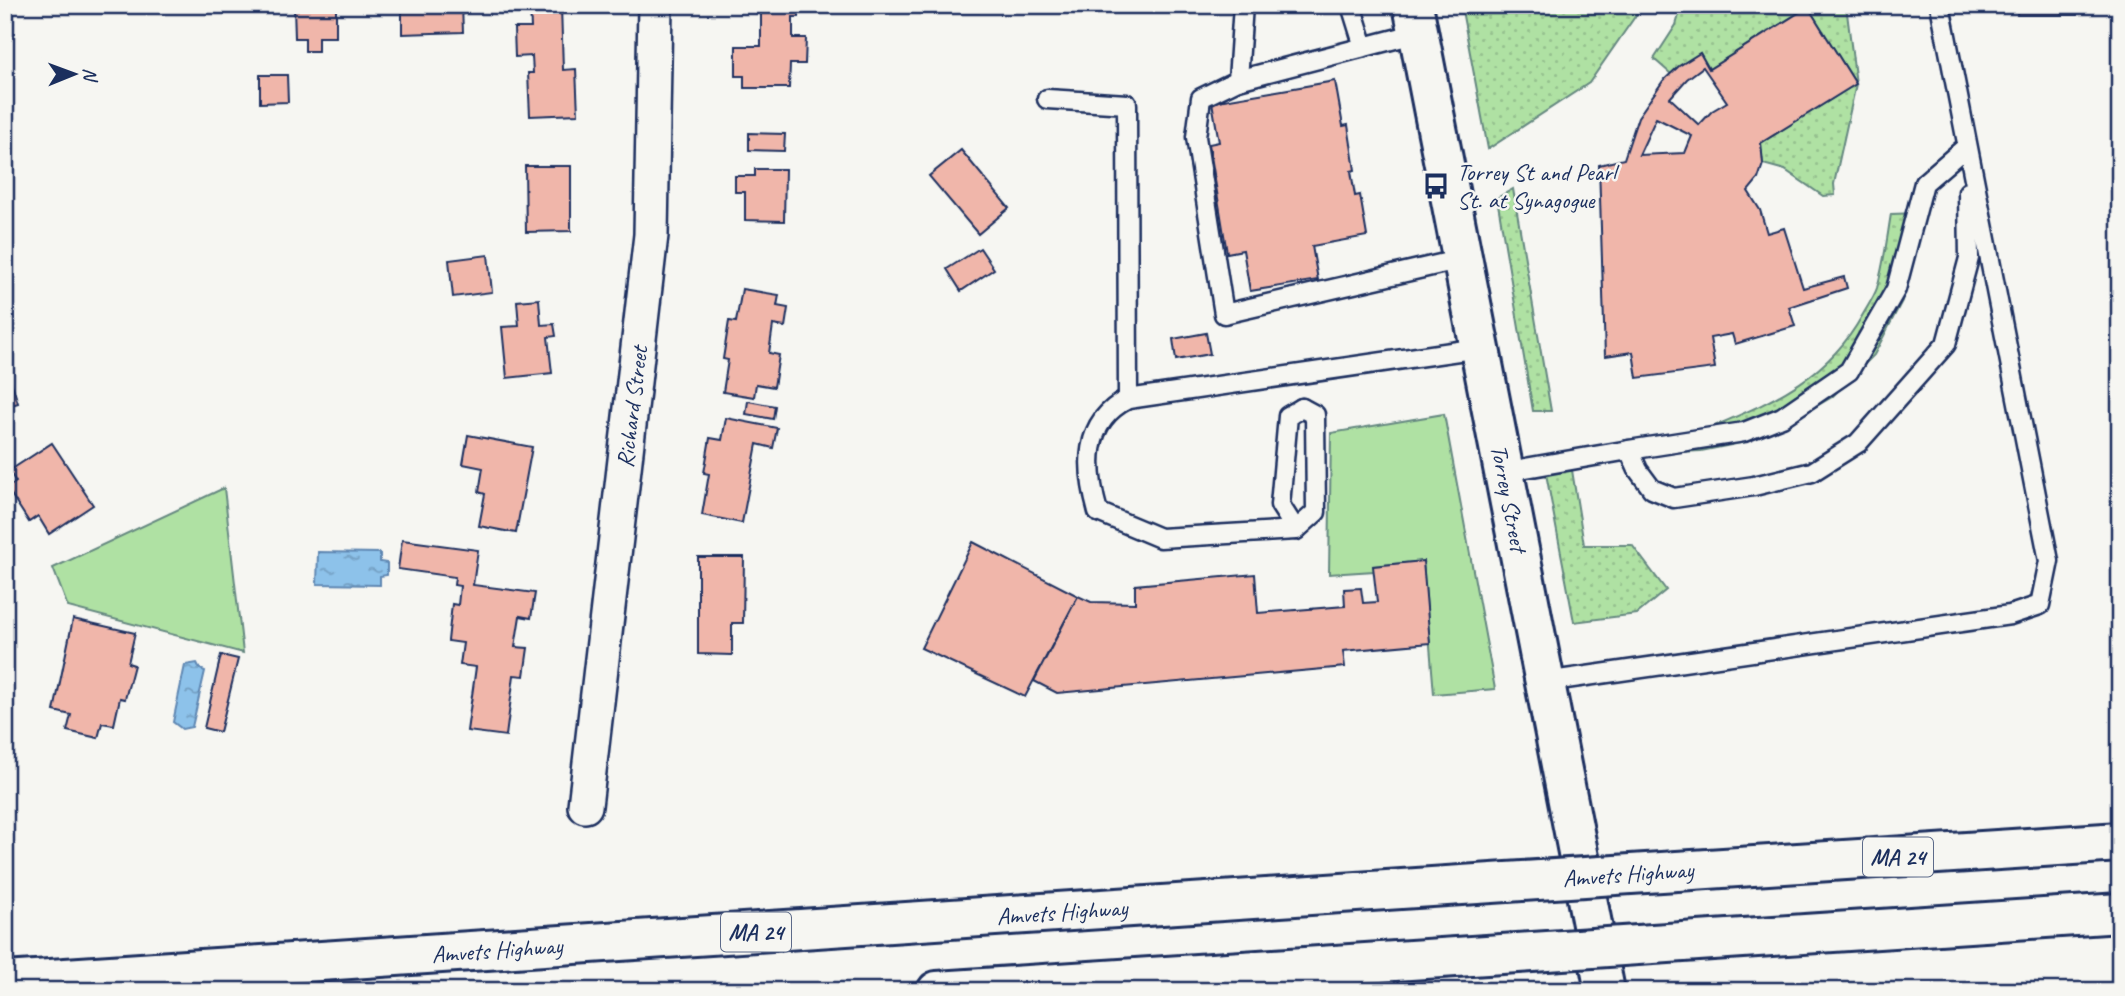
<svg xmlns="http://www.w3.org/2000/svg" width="2125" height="996" viewBox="0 0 2125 996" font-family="Caveat,sans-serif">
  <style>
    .grass { fill: url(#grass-dots); stroke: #658880; stroke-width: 2 }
    .park { fill: #afe1a3; stroke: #658880; stroke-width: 2 }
    .water { fill: url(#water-ripples); stroke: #5f87b2; stroke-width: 2 }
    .building { fill: #f0b6aa; stroke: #1b2f5e; stroke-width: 2; fill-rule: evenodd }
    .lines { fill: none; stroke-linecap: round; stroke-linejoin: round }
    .service-casing { stroke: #1b2f5e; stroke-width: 23 }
    .minor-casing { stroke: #1b2f5e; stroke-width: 38 }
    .secondary-casing { stroke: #1b2f5e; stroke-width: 44 }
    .motorway-casing { stroke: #1b2f5e; stroke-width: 44 }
    .service { stroke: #f6f6f2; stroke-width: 18 }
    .minor { stroke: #f6f6f2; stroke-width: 33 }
    .secondary { stroke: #f6f6f2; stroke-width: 38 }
    .motorway { stroke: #f6f6f2; stroke-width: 38 }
    .motorway-bridge-casing { stroke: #1b2f5e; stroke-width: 44; stroke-linecap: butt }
    .motorway-bridge { stroke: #f6f6f2; stroke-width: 38 }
    .labels { text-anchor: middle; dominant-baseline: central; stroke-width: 5; stroke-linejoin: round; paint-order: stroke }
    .shield { fill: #f6f6f2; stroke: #5d6b8a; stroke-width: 2 }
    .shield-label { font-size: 23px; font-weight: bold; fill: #1b2f5e }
    .poi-label { font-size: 24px; fill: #1b2f5e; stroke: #f6f6f2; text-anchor: start }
    .street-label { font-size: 24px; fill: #1b2f5e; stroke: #f6f6f2 }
  </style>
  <defs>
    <pattern id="grass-dots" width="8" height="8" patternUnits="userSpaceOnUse" patternTransform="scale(1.75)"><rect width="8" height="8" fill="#afe1a3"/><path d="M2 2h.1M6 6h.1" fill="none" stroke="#96c18f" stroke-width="1.8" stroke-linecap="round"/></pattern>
    <pattern id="water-ripples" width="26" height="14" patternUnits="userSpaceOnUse" patternTransform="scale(1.75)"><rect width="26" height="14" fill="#8dc2ea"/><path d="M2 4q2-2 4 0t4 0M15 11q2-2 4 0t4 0" fill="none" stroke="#729ec1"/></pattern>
  </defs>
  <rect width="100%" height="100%" fill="#f6f6f2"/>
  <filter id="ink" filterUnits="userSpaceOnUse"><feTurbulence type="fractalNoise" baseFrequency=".0143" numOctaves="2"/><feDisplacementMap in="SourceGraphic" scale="14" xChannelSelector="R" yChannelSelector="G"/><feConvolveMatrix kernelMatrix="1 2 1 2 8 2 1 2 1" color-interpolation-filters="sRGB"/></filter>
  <g filter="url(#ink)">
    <g class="grass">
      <path d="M1461 5H1643L1589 83 1488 149Z"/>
      <path d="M1682 5H1846L1856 84 1834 184 1835 195 1823 196 1785 170 1763 164 1761 143 1856 84 1808 7 1709 69 1700 53 1671 74 1654 59 1676 25Z"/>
      <path d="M1513 189 1551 411H1533L1497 198Z"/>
      <path d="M1918 213 1902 301 1874 355 1832 397 1784 425 1746 442 1701 451 1658 453C1734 411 1816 399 1862 316 1867 307 1874 297 1877 288 1884 264 1887 238 1891 214Z"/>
      <path d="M1544 463 1572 470 1584 545H1632L1666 590 1637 614 1574 622Z"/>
    </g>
    <g class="park">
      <path d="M1444 414 1495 689 1434 694 1423 561 1374 566V571L1329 574 1331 433Z"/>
      <path d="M224 488 243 653 68 607 53 568Z"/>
    </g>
    <g class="water">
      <path d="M318 552 380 553V562L387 563V575L380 576V585L317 584Z"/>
      <path d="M197 663 200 669 205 671 192 727 182 729 173 722 185 665Z"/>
    </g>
    <g class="building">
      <path d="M303 5H336V37H318V51H305V38H295L294 7Z"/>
      <path d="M402 5H462L463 32 402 34Z"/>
      <path d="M523 5H570L561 6 563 70 576 69 578 114 530 116 528 73H533L532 56 515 57 514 28H531L530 7Z"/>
      <path d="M761 5H799V17H793V38H806L805 64H790L789 88H744V76H736V46H761Z"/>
      <rect x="900" y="5" width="79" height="7"/>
      <path d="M1104 5H1160V11L1104 10Z"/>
      <path d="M2018 5H2077V15H2017Z"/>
      <path d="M1808 7 1856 84 1761 143 1763 164 1758 179 1748 191 1760 210 1767 233 1784 228 1803 288 1844 277 1847 288 1789 307 1795 326 1735 344 1732 334 1710 338 1715 368 1637 378 1633 352 1605 356 1599 165 1624 159 1638 117 1663 81 1679 66 1700 53 1709 69ZM1703 67 1727 102 1712 111 1699 125 1670 98 1687 79ZM1656 118 1692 136 1685 153 1639 155Z"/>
      <path d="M260 75H287L288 102 260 103Z"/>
      <path d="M1335 81 1343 126 1348 125 1355 170 1351 171 1355 196 1360 195 1367 236 1312 246 1318 280 1250 291 1243 250 1227 253 1209 144 1219 142 1212 102Z"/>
      <path d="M749 133 785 134 784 151 749 150Z"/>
      <path d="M961 150 1009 208 978 234 929 176Z"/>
      <path d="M525 166H571V231L526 232Z"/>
      <path d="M755 169H785L784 221 745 220V192H735V176H755Z"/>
      <path d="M980 248 994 269 961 291 947 269Z"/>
      <path d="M488 255 492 292 453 297 449 260Z"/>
      <path d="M742 289 779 295 777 306 788 308 785 327 773 325 769 353 779 355 774 387 756 384 754 397 723 392 728 360 723 359 729 321 736 322Z"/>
      <path d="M539 299 541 325 554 324 556 336 548 337 552 373 507 378 502 327 519 326 517 301Z"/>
      <path d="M1206 333 1210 354 1176 360 1173 339Z"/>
      <path d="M5 362 18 403 5 407Z"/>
      <path d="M748 401 775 406 773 419 746 414Z"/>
      <path d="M726 418 777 428 773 448 757 444 742 523 702 515 709 474 704 473 710 438 722 440Z"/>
      <path d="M468 435 532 447 516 533 479 526 485 494 479 492 483 468 463 464Z"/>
      <path d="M52 443 93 505 49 534 38 516 29 522 7 488 16 482 9 471Z"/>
      <path d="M402 540 478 550 473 585 535 593 531 618 520 616 515 647 528 648 524 676 514 675 506 736 467 731 476 667 460 665 463 643 448 641 452 604 458 605 460 586 454 585 455 577 398 569Z"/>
      <path d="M973 542 1078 596 1025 697 921 648Z"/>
      <path d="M698 557H744L743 623H732V655L698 654Z"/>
      <path d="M1423 561 1430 643 1343 651 1345 667 1057 693 1034 681 1078 596 1091 602 1135 603V585L1255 574 1258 613 1345 606 1344 589 1361 588 1363 603 1377 602 1373 566Z"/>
      <path d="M73 619 135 633 128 663 134 665 125 699 120 698 114 725 102 723 98 738 67 731 71 715 54 711Z"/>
      <path d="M221 655 238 659 220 732 204 728Z"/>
    </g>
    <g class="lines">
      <g class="service-casing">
        <g id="service">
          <path d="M1351 5 1364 47"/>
          <path d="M1418 33 1238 80 1201 98 1196 137 1224 314 1462 259"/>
          <path d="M1238 80 1243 5"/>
          <path d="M1047 99 1127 104 1128 399"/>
          <path d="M1302 408 1315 415 1316 512 1296 530 1160 538 1098 512C1086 469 1082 422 1128 399L1479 348"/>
          <path d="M1629 450 1744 432 1782 417 1849 371 1896 289 1924 183 1967 146"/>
          <path d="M1503 472 1629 450 1638 470 1652 489 1674 498 1754 486 1812 472 1858 443 1946 344 1969 258 1968 192"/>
          <path d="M1296 530 1280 505 1288 416 1302 408"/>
          <path d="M1545 682 2010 615 2040 605 2049 561 1940 5"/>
        </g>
      </g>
      <g class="minor-casing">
        <path id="minor" d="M585 806 651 235 655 5"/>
      </g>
      <g class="secondary-casing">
        <path id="secondary" d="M1413 5 1605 991"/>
      </g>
      <g class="motorway-casing">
        <g id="motorway">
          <path d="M1677 871 2120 842"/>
          <path d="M1683 942 2120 913"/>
          <path d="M5 982 1507 882"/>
          <path d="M937 991 1517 953"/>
        </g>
      </g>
      <use href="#service" class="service"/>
      <use href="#minor" class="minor"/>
      <use href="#secondary" class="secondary"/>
      <use href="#motorway" class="motorway"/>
      <g class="motorway-bridge-casing">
        <g id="motorway-bridge">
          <path d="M1507 882 1677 871"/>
          <path d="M1517 953 1683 942"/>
        </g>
      </g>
      <use href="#motorway-bridge" class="motorway-bridge"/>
    </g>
  </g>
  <defs>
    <g id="bus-bare" transform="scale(2.1)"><path d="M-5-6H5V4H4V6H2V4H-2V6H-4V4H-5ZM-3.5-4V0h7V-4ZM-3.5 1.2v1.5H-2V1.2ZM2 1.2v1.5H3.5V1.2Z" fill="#1b2f5e" stroke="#f6f6f2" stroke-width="2.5" paint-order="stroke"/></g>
  </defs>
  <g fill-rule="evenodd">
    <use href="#bus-bare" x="1436" y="186"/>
  </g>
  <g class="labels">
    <g class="shield">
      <rect x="1863" y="837.5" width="70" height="39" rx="5"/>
      <rect x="721" y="912.5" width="70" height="39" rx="5"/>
    </g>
    <g class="shield-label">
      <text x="1898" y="857">MA 24</text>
      <text x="756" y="932">MA 24</text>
    </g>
    <g class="poi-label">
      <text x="1457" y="172">Torrey St and Pearl<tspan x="1457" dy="28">St. at Synagogue</tspan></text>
    </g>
    <g class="street-label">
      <text transform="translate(632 407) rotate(-83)">Richard Street</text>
      <text transform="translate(1509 498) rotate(79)">Torrey Street</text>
      <text transform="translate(1628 874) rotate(-4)">Amvets Highway</text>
      <text transform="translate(1062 912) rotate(-4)">Amvets Highway</text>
      <text transform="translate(497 950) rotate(-4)">Amvets Highway</text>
    </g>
  </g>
  <rect width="2125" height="996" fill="none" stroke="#f6f6f2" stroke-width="28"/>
  <rect x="14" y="14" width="2097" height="968" fill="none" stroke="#1b2f5e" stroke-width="2.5" filter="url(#ink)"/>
  <g transform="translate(74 74) rotate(89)" stroke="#f6f6f2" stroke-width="5" paint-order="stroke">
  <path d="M0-5L12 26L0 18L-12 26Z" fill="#1b2f5e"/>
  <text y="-10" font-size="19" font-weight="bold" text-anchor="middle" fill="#1b2f5e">N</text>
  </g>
</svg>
